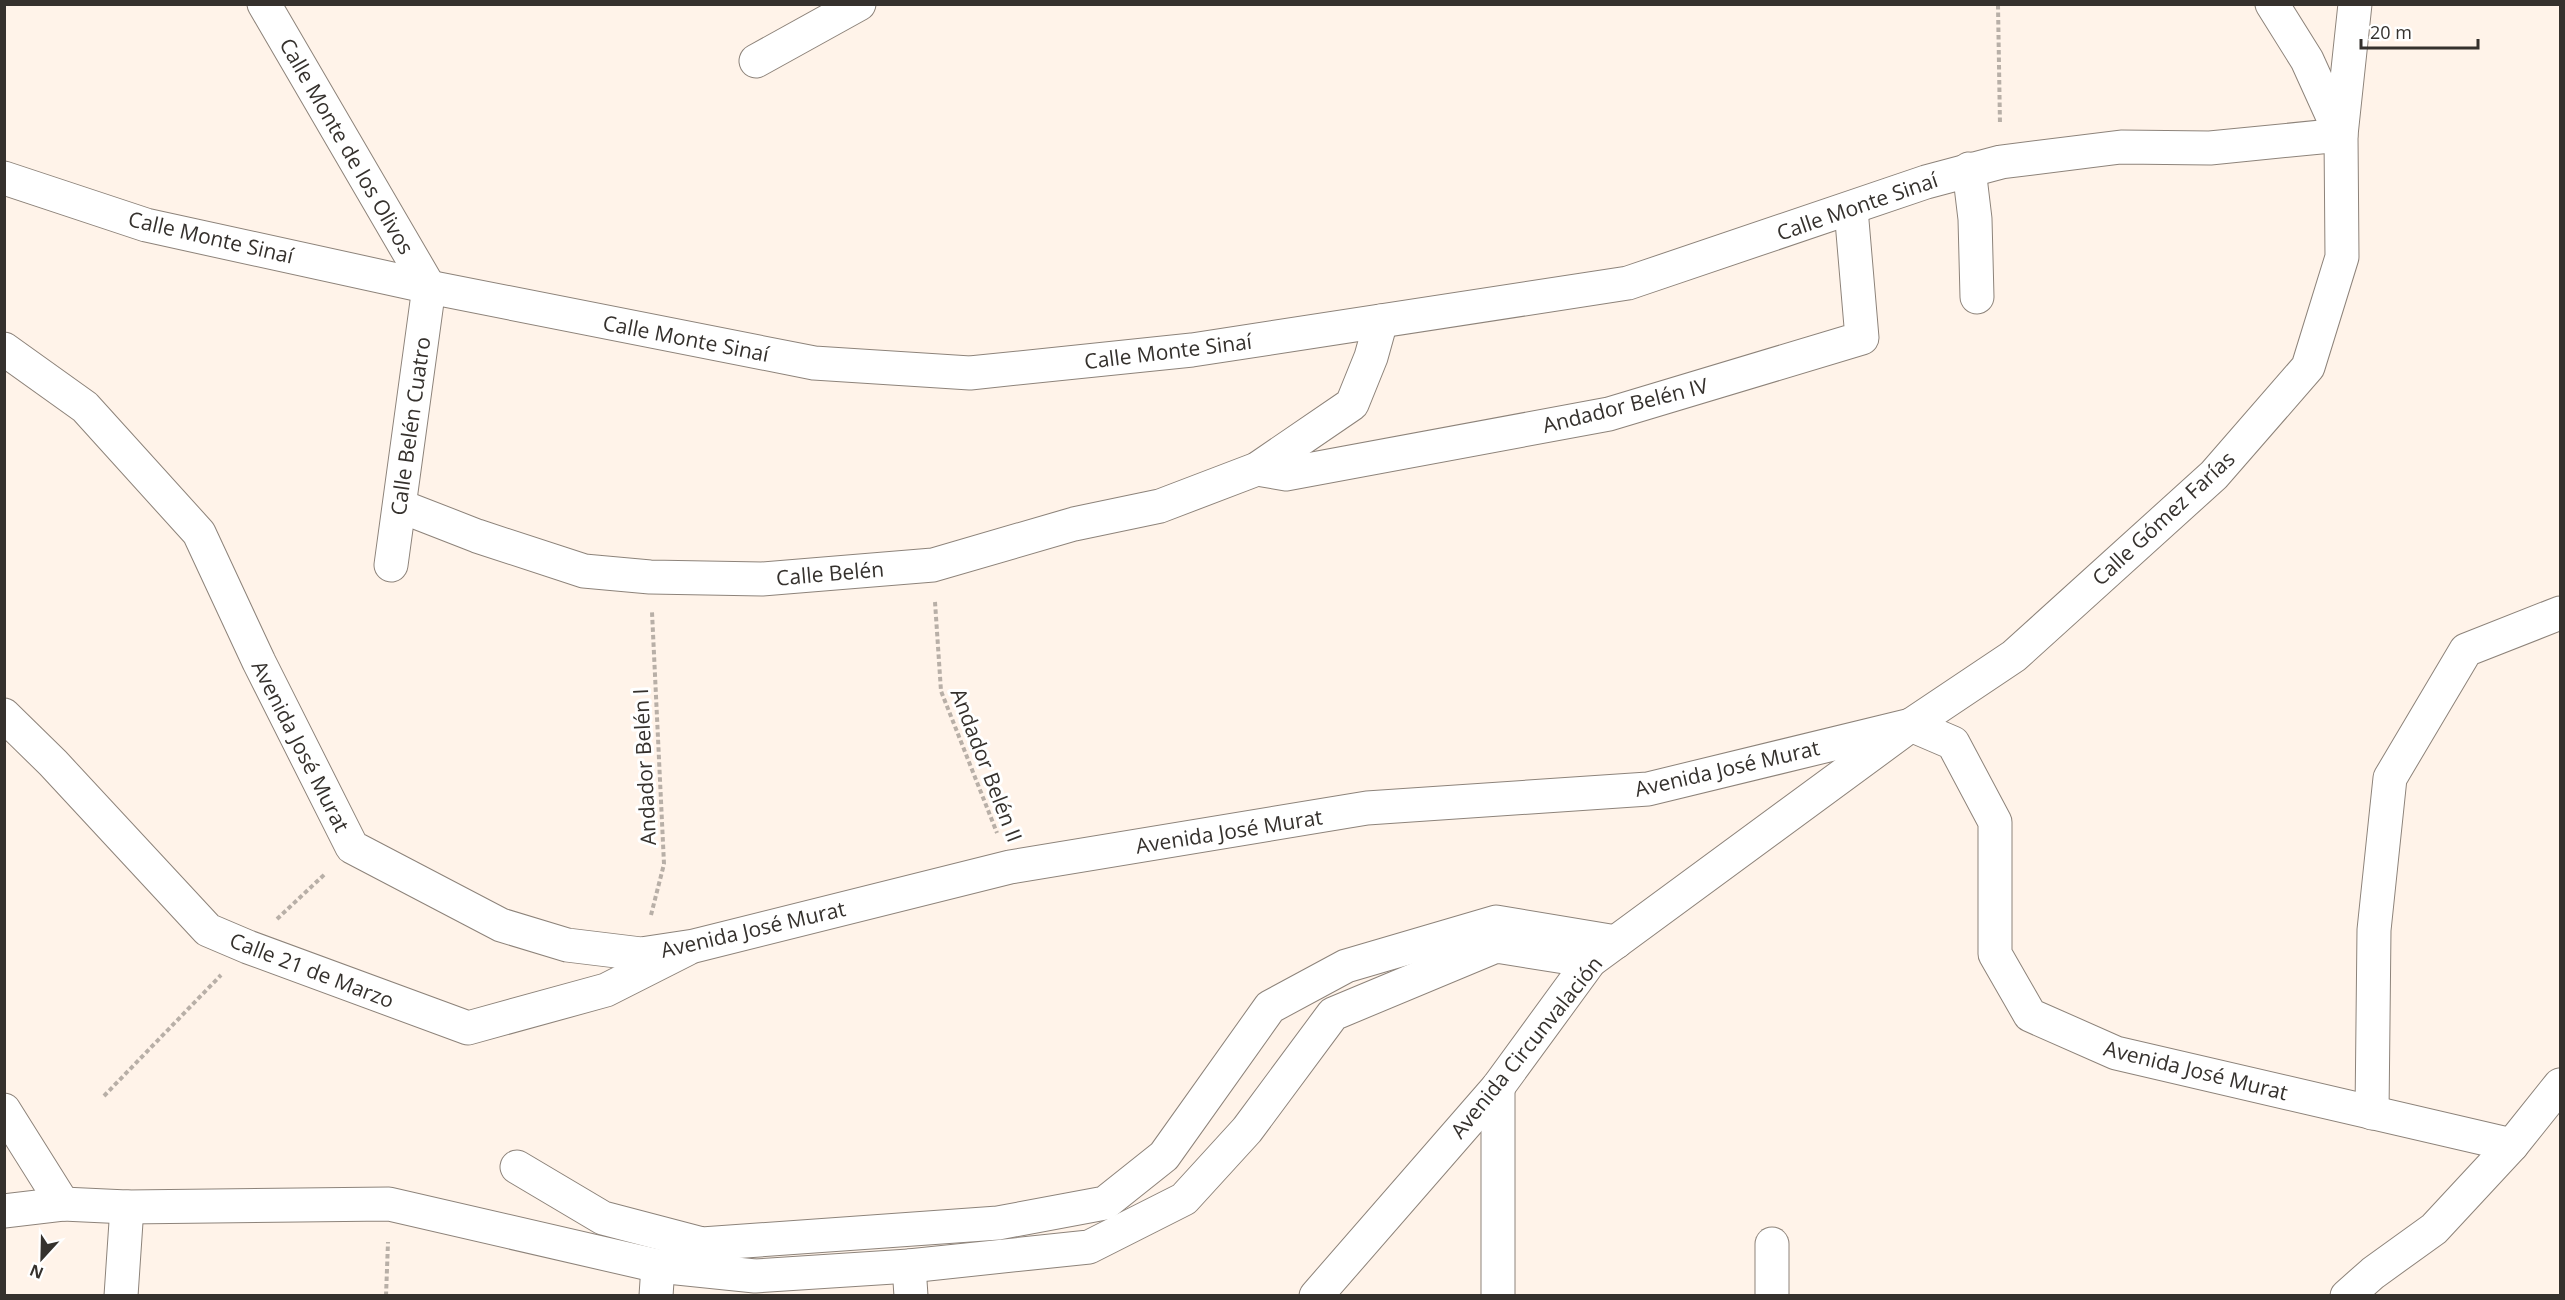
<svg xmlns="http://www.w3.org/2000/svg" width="2565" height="1300" viewBox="0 0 2565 1300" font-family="'Open Sans',sans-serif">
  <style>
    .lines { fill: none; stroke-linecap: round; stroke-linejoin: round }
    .minor-casing { stroke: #8d837a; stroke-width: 35 }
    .tertiary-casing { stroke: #8d837a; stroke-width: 35 }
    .path { stroke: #b8afa7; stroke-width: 4; stroke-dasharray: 4.5 3; stroke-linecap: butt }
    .minor { stroke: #fff; stroke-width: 33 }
    .tertiary { stroke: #fff; stroke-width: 33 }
    .labels { text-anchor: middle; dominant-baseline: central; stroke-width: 6; stroke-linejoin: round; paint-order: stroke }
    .street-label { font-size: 21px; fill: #35312d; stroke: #fff }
  </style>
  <rect width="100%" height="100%" fill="#fff3e9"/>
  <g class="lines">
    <g class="minor-casing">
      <g id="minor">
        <path d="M264 4 429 287 391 565"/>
        <path d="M756 61 859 4"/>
        <path d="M1969 169 1975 219 1977 297"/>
        <path d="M4 178 146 225 429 287 814 363 970 373 1192 350 1628 283 1926 182 2001 162 2121 147 2210 148 2341 135 2355 4"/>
        <path d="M1257 469 1286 474 1609 414 1862 338 1851 209"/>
        <path d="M400 506 477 536 584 571 650 577 762 579 933 565 1074 524 1160 506 1257 469 1352 404 1371 357 1381 321"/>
        <path d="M4 715 53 763 208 930 248 947 468 1028 606 990 687 949"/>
        <path d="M1911 725 1953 743 1995 822V954L2030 1015 2116 1053 2512 1145"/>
        <path d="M4 1110 63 1204"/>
        <path d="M2372 1113 2374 930 2390 778 2466 650 2560 613"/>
        <path d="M517 1167 603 1218 702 1244 998 1223 1105 1203 1164 1156 1270 1007 1346 966 1496 922 1616 942"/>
        <path d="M4 1211 63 1204 127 1207 389 1204 658 1266 755 1276 909 1266 1089 1247 1184 1199 1247 1130 1333 1014 1496 946 1590 961"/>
        <path d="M909 1266 911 1296"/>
        <path d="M121 1296 127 1207"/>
        <path d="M656 1296 658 1266"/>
        <path d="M1498 1296V1087"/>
        <path d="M1772 1296V1244"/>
        <path d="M2347 1296 2373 1273 2434 1229 2512 1145 2560 1085"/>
      </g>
    </g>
    <g class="tertiary-casing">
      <g id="tertiary">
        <path d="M4 349 85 407 199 533 259 662 352 847 501 925 567 945 641 954 694 946 1010 867 1367 808 1648 789 1911 725"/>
        <path d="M1316 1296 1498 1087 1590 961 1911 725 2014 656 2214 475 2308 367 2342 257 2341 135 2307 60 2272 4"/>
      </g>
    </g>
    <g class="path">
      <path d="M1998 5 2000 125"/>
      <path d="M935 602 941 691 997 833"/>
      <path d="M651 915 664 864 652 612"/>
      <path d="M277 919 326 873"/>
      <path d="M104 1096 221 975"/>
      <path d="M386 1296 388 1242"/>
    </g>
    <use href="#minor" class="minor"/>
    <use href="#tertiary" class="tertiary"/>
  </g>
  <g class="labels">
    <g class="street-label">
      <text transform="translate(347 146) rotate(60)">Calle Monte de los Olivos</text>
      <text transform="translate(1857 206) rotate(-19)">Calle Monte Sinaí</text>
      <text transform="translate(211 237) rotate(13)">Calle Monte Sinaí</text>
      <text transform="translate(686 338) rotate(11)">Calle Monte Sinaí</text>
      <text transform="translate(1168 351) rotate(-7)">Calle Monte Sinaí</text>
      <text transform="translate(1625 405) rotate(-14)">Andador Belén IV</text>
      <text transform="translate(410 426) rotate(-82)">Calle Belén Cuatro</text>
      <text transform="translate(2163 518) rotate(-43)">Calle Gómez Farías</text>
      <text transform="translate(830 573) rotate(-5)">Calle Belén</text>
      <text transform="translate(301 746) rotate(63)">Avenida José Murat</text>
      <text transform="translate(987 765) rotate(69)">Andador Belén II</text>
      <text transform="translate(644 767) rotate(-93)">Andador Belén I</text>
      <text transform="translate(1727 768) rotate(-13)">Avenida José Murat</text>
      <text transform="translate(1229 831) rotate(-9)">Avenida José Murat</text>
      <text transform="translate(753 929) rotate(-13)">Avenida José Murat</text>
      <text transform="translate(312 970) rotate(21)">Calle 21 de Marzo</text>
      <text transform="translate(1526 1047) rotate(-51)">Avenida Circunvalación</text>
      <text transform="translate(2196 1070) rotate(14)">Avenida José Murat</text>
    </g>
  </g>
  <rect width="2565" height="1300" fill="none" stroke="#35312d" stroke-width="12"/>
  <g transform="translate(42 1258) rotate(202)" stroke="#ffffff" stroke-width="4.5" paint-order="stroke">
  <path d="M0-4.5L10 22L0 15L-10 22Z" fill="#35312d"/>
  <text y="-9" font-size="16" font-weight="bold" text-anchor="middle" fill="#35312d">N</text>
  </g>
  <path d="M2361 39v9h117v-9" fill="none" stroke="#35312d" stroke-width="3"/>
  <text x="2370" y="39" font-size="18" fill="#35312d" stroke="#ffffff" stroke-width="4.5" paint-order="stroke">20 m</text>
</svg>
